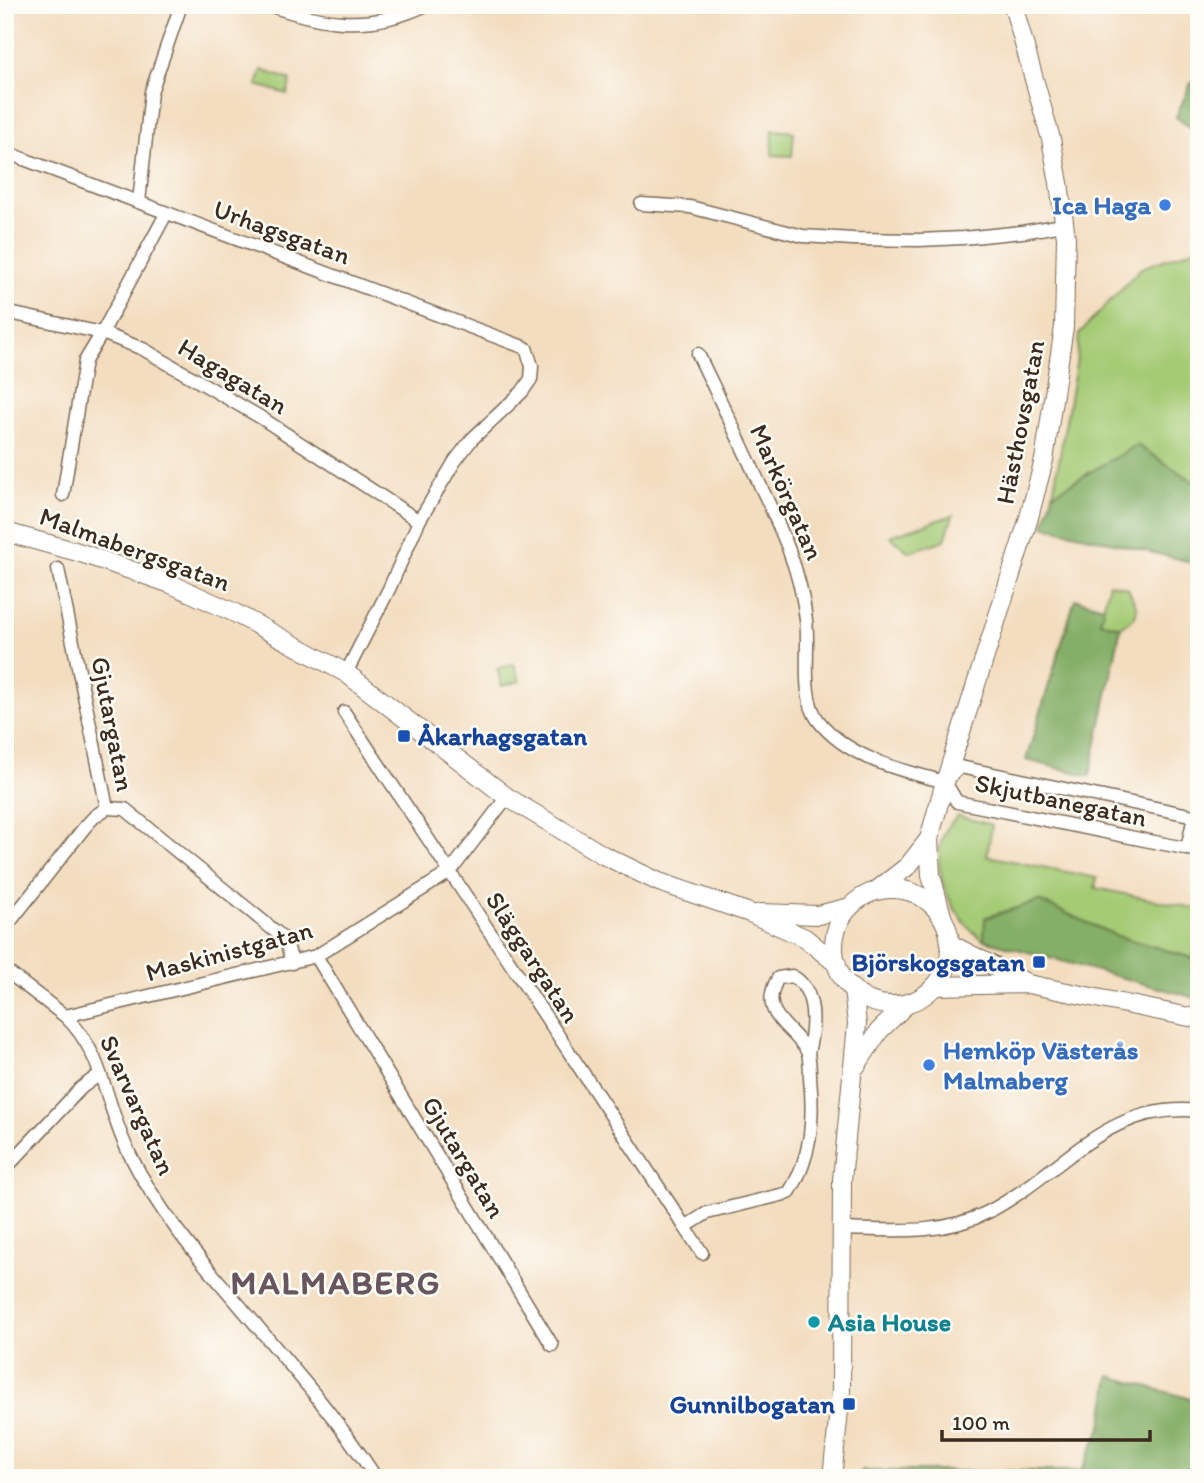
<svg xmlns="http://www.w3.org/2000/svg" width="1204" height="1483" viewBox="0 0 1204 1483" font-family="Itim,sans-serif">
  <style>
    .green { fill: #a5cb75; stroke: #707a4a; stroke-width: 2 }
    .forest { fill: #84af66; stroke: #606c42; stroke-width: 2 }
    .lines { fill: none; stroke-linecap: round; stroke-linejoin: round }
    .street-casing { stroke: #7b6956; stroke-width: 15 }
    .secondary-casing { stroke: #7b6956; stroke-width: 20 }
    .street { stroke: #fff; stroke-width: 12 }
    .secondary { stroke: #fff; stroke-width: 18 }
    .shop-dot { fill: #3f7fe0; stroke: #fdfcf7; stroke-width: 2.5 }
    .transit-dot { fill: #1a4fb4; stroke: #fdfcf7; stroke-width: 2.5 }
    .culture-dot { fill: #0f9aa8; stroke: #fdfcf7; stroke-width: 2.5 }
    .labels { text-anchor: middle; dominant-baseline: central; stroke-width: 5; stroke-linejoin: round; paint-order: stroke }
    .shop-label { font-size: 26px; font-weight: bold; fill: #366cbe; stroke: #fdfcf7; text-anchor: end }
    .street-label { font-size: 26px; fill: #3b2a1e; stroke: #fdfcf7 }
    .transit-label { font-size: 26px; font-weight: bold; fill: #164399; stroke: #fdfcf7; text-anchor: end }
    .culture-label { font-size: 26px; font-weight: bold; fill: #0d838f; stroke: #fdfcf7; text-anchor: start }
    .district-label { font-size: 33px; font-weight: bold; letter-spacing: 2px; fill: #67565d; stroke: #fdfcf7 }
  </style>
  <rect width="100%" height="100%" fill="#fdfcf7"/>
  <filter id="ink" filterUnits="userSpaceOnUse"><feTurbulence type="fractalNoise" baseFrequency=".0143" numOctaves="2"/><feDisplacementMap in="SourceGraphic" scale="14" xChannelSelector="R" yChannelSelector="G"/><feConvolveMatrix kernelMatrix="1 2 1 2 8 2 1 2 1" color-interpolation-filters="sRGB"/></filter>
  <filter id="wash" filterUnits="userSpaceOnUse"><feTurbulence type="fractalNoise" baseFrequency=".00686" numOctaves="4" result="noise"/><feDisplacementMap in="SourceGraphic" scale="28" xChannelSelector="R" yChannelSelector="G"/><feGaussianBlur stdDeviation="1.57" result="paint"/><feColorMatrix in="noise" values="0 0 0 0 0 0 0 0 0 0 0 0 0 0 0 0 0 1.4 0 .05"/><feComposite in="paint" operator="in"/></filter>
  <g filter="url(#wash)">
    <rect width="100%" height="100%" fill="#f3ddbf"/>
    <g class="green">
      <path d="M262 70 291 80 287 94 257 85Z"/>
      <path d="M773 130 794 132 792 156 772 155Z"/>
      <path d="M1194 249H1199V485L1137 445 1053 494 1077 359 1079 334 1141 268Z"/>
      <path d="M953 515 945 540 909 552 890 536Z"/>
      <path d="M1109 583 1128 588 1137 608 1135 617 1121 627 1100 622Z"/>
      <path d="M514 664 520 681 502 686 497 669Z"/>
      <path d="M958 816 992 825 987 856 1097 878 1095 888 1199 909V960L1117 936 1039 901 986 917 984 940C947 917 919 848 958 816Z"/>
    </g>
    <g class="forest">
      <path d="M1191 83 1199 86V134L1176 117Z"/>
      <path d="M1137 445 1199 485V564L1044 526 1053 494Z"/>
      <path d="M1075 599 1104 607 1100 622 1121 627 1090 776 1026 760Z"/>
      <path d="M1039 901 1117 936 1199 960V999L984 940 985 918Z"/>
      <path d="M1110 1376 1199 1401 1193 1465 1199 1466V1478H861L862 1471H1081L1102 1426Z"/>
    </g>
  </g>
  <g filter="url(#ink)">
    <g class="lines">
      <g class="street-casing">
        <g id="street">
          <path d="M269 5C325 25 371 31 426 5"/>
          <path d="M5 152 526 348 532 366 531 379 522 392 472 439 455 461 419 521 389 589 346 673"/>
          <path d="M139 202 151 92 181 5"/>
          <path d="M641 204 690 207 803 236 853 239 919 240 963 238 1022 232 1063 225"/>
          <path d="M5 312 102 333 143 349 260 417 419 521"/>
          <path d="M698 354C719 398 740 441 760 485 781 529 801 571 806 620 810 649 800 696 818 720 847 758 900 770 945 782"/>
          <path d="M63 495 85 361 102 333 166 214"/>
          <path d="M58 569 107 808"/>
          <path d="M344 712 685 1227 707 1213 789 1193C812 1157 814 1119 810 1078 810 1070 810 1058 807 1051 791 1025 757 1014 778 978L792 976C818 990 814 1028 808 1053"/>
          <path d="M948 779 960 767 1199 817"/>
          <path d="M945 782 957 802 1199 851"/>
          <path d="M107 808 125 809 286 940 292 963"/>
          <path d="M1187 849 1194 816"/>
          <path d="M5 928 84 828 95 816 107 808"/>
          <path d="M316 956 552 1345"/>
          <path d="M5 970 65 1016 316 956 450 872 507 797"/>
          <path d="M65 1016C104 1052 106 1108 129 1153 157 1209 194 1253 234 1299 283 1357 335 1414 376 1478"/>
          <path d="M5 1169 81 1088 100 1074"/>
          <path d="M685 1227 702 1253"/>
          <path d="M841 1229C890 1230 942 1236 988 1212 1062 1174 1105 1101 1199 1111"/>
        </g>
      </g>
      <g class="secondary-casing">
        <g id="secondary">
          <path d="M5 532 78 552 171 584 233 612 346 673 507 797 603 855 659 882 750 913 805 938 837 964"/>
          <circle cx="892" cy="947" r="58"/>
          <path d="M877 890 908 866 929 839"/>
          <path d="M760 913 818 915 850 907"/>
          <path d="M942 916 931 875 929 839 945 782 1028 521 1044 460 1064 327 1066 238 1059 183 1051 139 1013 5"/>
          <path d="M950 944 1025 982"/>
          <path d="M935 986 1028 984 1199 1019"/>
          <path d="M856 1066 879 1031 909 1002"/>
          <path d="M832 1478 841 1391 842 1180 857 1024 853 989"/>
        </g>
      </g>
      <use href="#street" class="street"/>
      <use href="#secondary" class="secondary"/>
    </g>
  </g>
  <g class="shop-dot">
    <circle cx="1165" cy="205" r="7"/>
    <circle cx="929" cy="1065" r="7"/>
  </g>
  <g class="transit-dot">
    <rect x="397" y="729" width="14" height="14" rx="3.5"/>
    <rect x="1032" y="955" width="14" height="14" rx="3.5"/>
    <rect x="842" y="1397" width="14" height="14" rx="3.5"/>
  </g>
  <circle class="culture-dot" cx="814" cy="1322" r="7"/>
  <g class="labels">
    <g class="shop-label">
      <text x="1151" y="205">Ica Haga</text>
      <text x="943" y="1050" text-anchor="start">Hemköp Västerås<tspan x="943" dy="30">Malmaberg</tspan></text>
    </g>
    <g class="street-label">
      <text transform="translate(282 232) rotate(20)">Urhagsgatan</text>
      <text transform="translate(233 376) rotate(31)">Hagagatan</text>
      <text transform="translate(1020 422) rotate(-79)">Hästhovsgatan</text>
      <text transform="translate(787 492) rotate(66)">Markörgatan</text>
      <text transform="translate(135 549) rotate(20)">Malmabergsgatan</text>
      <text transform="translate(113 724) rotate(79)">Gjutargatan</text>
      <text transform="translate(1061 800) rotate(12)">Skjutbanegatan</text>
      <text transform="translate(229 951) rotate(-15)">Maskinistgatan</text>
      <text transform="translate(533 957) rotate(57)">Släggargatan</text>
      <text transform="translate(138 1105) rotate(66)">Svarvargatan</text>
      <text transform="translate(464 1157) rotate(59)">Gjutargatan</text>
    </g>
    <g class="transit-label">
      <text x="418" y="736" text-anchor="start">Åkarhagsgatan</text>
      <text x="1025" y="962">Björskogsgatan</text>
      <text x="835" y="1404">Gunnilbogatan</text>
    </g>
    <g class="culture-label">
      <text x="828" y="1322">Asia House</text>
    </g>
    <g class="district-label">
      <text x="336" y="1282">MALMABERG</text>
    </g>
  </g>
  <rect width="1204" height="1483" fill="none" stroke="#fdfcf7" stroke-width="28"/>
  <path d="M942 1430v10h208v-10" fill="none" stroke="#3b2a1e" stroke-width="3.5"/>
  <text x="952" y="1430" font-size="21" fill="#3b2a1e" stroke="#fdfcf7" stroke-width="5" paint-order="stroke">100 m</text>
</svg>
